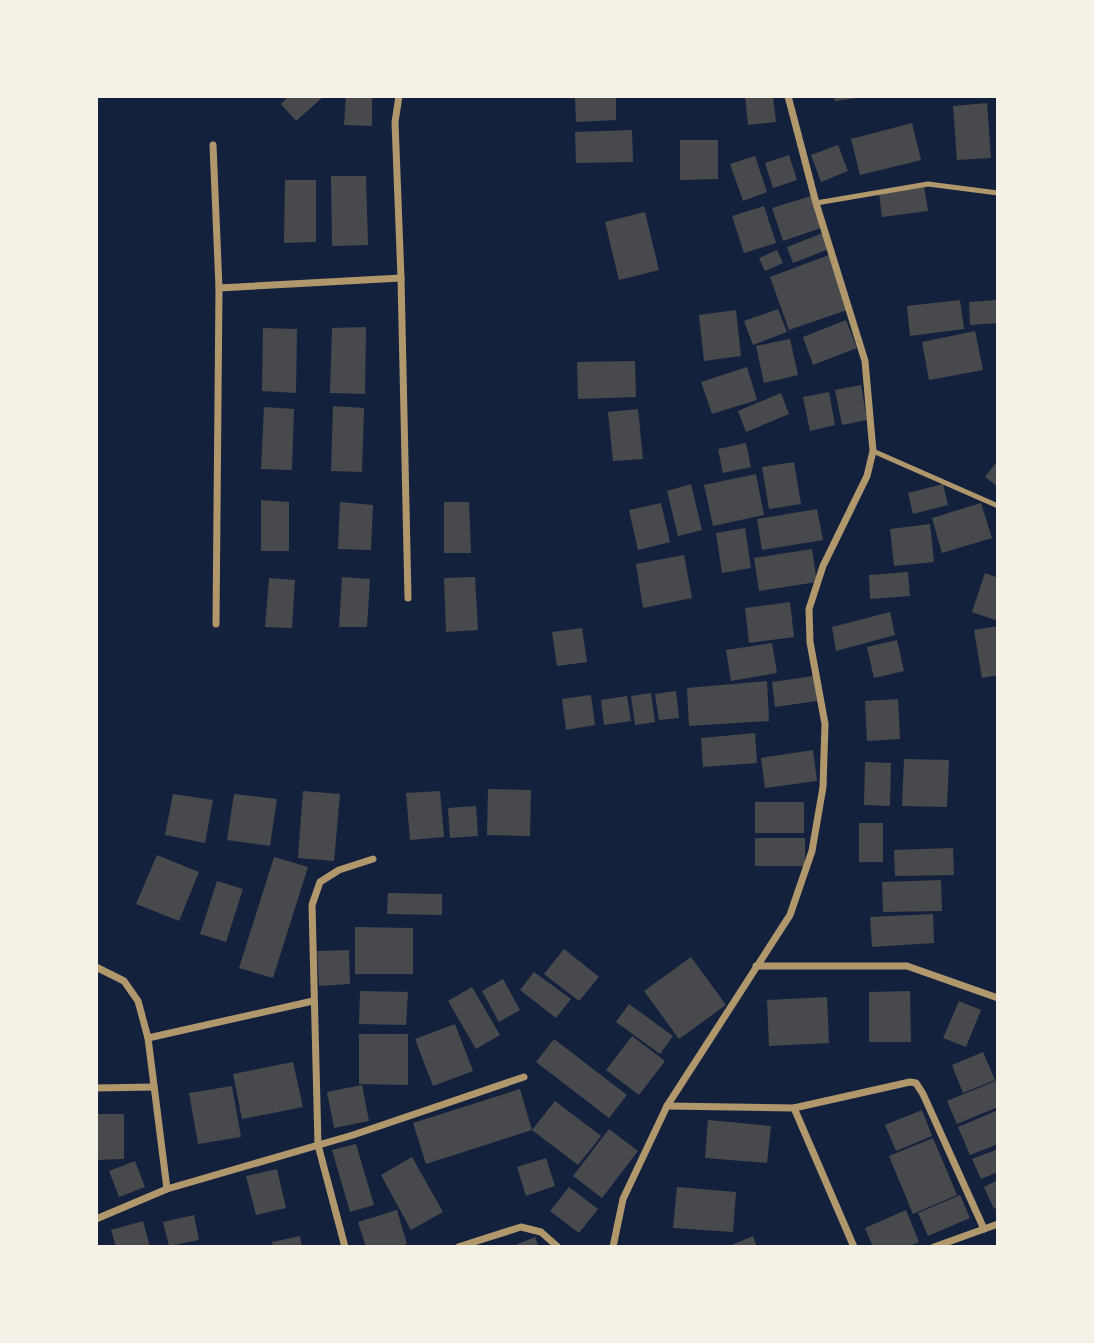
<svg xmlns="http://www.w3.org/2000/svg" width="1094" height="1343" viewBox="0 0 1094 1343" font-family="Arial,sans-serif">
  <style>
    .building { fill: #48494c }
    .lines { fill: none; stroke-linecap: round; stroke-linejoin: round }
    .service { stroke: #b1986c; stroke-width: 5 }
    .minor { stroke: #b1986c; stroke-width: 7 }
  </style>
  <rect width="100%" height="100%" fill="#14213d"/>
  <g class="building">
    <path d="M289 96H324L296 121 281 104Z"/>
    <path d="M346 96H372V126L344 125Z"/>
    <path d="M575 96H616V120L576 122Z"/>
    <path d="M745 96H773L776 122 748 125Z"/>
    <path d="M834 96H857V98L835 101Z"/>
    <path d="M987 103 991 158 957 160 953 106Z"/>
    <path d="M912 123 921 160 860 175 851 139Z"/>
    <path d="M632 130 633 162 576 163 575 132Z"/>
    <path d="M680 140H718V179L680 180Z"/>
    <path d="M838 145 848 171 821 182 811 155Z"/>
    <path d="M789 155 797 180 773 188 765 163Z"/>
    <path d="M755 156 767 192 743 201 730 164Z"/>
    <path d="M331 176H366L368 245 332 246Z"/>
    <path d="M285 180H316V242L284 243Z"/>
    <path d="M924 186 928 211 882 217 879 193Z"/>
    <path d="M811 196 821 228 783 241 772 208Z"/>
    <path d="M764 206 776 243 744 253 732 216Z"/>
    <path d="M645 212 659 270 619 280 605 222Z"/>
    <path d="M823 233 829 249 793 263 787 247Z"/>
    <path d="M777 250 783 263 765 271 759 258Z"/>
    <path d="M829 255 847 310 789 330 770 277Z"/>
    <path d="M960 300 964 329 910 336 907 306Z"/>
    <path d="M998 300V323L970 325 969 302Z"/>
    <path d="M778 309 787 332 753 345 744 321Z"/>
    <path d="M736 310 741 356 704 361 699 315Z"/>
    <path d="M846 320 857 348 813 365 803 337Z"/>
    <path d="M366 327 365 394 330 393 332 328Z"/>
    <path d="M263 328 297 329 296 393 262 391Z"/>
    <path d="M975 331 983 370 929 380 922 342Z"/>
    <path d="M790 339 798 375 764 383 756 346Z"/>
    <path d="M635 361 636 397 578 399 577 362Z"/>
    <path d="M747 367 757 400 712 414 701 382Z"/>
    <path d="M861 385 867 420 842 425 835 390Z"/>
    <path d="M829 392 835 425 810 431 803 397Z"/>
    <path d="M781 393 789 414 746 432 738 411Z"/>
    <path d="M333 406 364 408 362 472 331 471Z"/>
    <path d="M264 407 294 409 292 470 261 469Z"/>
    <path d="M638 409 643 459 613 461 608 412Z"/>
    <path d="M746 443 751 467 723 473 718 449Z"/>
    <path d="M998 460V487L985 477Z"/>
    <path d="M794 462 801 504 769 509 762 467Z"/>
    <path d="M756 474 764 515 713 526 704 485Z"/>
    <path d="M691 484 702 530 678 536 667 491Z"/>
    <path d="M943 484 948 505 913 514 908 493Z"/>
    <path d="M261 500 289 502V551H261Z"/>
    <path d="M340 502 373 505 371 550 338 549Z"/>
    <path d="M444 502H469L471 553H444Z"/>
    <path d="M661 503 670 542 638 550 629 510Z"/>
    <path d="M981 503 992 538 942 553 932 518Z"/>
    <path d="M817 509 823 540 762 550 757 519Z"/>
    <path d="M930 524 934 562 894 566 890 529Z"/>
    <path d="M745 528 751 568 722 573 716 533Z"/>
    <path d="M812 549 817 582 759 591 754 558Z"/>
    <path d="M684 555 692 598 643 608 636 564Z"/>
    <path d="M908 572 910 596 870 599 869 575Z"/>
    <path d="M985 573 998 578V621L972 612Z"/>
    <path d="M342 577 370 579 367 627H339Z"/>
    <path d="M475 577 478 630 446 632 444 578Z"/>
    <path d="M269 578 295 580 292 628 265 627Z"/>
    <path d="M790 602 794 637 749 643 745 608Z"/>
    <path d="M890 612 895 635 836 651 832 627Z"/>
    <path d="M998 626V675L982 678 974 630Z"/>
    <path d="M582 628 587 662 557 666 552 632Z"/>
    <path d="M897 640 904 671 874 678 867 647Z"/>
    <path d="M772 643 777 673 731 681 726 650Z"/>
    <path d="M813 676 817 701 775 707 772 682Z"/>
    <path d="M767 681 769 721 689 726 687 688Z"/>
    <path d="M676 691 679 718 659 720 655 694Z"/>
    <path d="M651 693 655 722 635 725 631 696Z"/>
    <path d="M591 695 595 725 566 730 562 699Z"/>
    <path d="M627 696 631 721 604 725 601 700Z"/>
    <path d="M898 699 900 739 867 741 865 701Z"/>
    <path d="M755 733 757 763 703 767 701 738Z"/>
    <path d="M813 750 817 781 765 788 761 758Z"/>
    <path d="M904 759 949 760 947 807 902 806Z"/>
    <path d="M865 762 891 763 890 806 864 805Z"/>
    <path d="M488 789 531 790 530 836 487 835Z"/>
    <path d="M303 791 340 794 334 861 298 858Z"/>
    <path d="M440 791 444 837 410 840 406 793Z"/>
    <path d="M173 794 213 800 205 843 165 835Z"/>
    <path d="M234 794 277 799 270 846 227 840Z"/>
    <rect x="755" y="802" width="49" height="31"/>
    <path d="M476 806 478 836 450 838 448 808Z"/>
    <rect x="859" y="823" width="24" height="39"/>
    <rect x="755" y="838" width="50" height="28"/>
    <path d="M953 848 954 875 895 876 894 850Z"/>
    <path d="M157 855 199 872 179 921 136 904Z"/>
    <path d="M274 857 308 867 273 978 239 968Z"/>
    <path d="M941 880 942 911 883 912 882 882Z"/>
    <path d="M217 881 243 889 226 942 200 934Z"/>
    <path d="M388 893 442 894V915L387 914Z"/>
    <path d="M933 914 934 943 872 947 870 917Z"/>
    <path d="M355 927 413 928V974H355Z"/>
    <path d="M564 949 599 977 579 1001 544 974Z"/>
    <path d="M349 950 350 984 319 986 317 951Z"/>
    <path d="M691 957 726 1005 679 1039 644 991Z"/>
    <path d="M534 972 571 999 556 1018 520 990Z"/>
    <path d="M503 979 520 1010 499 1022 482 991Z"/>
    <path d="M472 987 500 1035 476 1049 448 1001Z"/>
    <path d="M360 991 408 992 406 1025 359 1024Z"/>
    <path d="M910 991 911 1042H869V992Z"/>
    <path d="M827 997 829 1043 769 1046 767 1000Z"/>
    <path d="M959 1001 981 1010 966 1047 943 1038Z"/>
    <path d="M629 1004 673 1036 660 1054 616 1022Z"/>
    <path d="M455 1024 473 1071 433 1086 415 1039Z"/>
    <path d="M359 1034H408V1085L359 1084Z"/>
    <path d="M632 1036 665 1061 639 1095 606 1070Z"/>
    <path d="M554 1039 627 1095 609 1118 536 1062Z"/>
    <path d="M983 1052 995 1080 963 1093 952 1065Z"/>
    <path d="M293 1062 303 1107 242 1119 233 1074Z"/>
    <path d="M998 1080V1107L957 1124 947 1101Z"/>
    <path d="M362 1085 369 1121 334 1128 327 1092Z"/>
    <path d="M232 1086 241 1137 198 1144 189 1093Z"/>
    <path d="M520 1089 532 1130 426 1164 413 1123Z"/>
    <path d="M555 1101 601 1136 578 1165 532 1130Z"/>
    <path d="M922 1110 932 1136 896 1151 885 1125Z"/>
    <path d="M998 1110V1144L970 1155 958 1127Z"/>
    <path d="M96 1114H124V1159L96 1160Z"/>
    <path d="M708 1120 771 1126 767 1163 705 1158Z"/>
    <path d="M609 1129 638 1151 602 1198 573 1176Z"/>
    <path d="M933 1138 957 1195 913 1214 889 1156Z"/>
    <path d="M356 1144 374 1205 350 1212 332 1150Z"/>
    <path d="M998 1149V1172L981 1179 972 1159Z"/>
    <path d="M412 1157 443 1212 411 1230 381 1175Z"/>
    <path d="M546 1158 555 1186 526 1196 517 1167Z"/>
    <path d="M135 1161 145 1187 119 1197 109 1171Z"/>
    <path d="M277 1169 286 1208 256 1215 246 1176Z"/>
    <path d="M998 1180V1207L994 1209 984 1187Z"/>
    <path d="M569 1187 598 1209 579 1233 550 1211Z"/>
    <path d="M677 1187 736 1192 733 1232 673 1228Z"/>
    <path d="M960 1195 970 1218 928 1236 918 1213Z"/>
    <path d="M397 1210 407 1244 397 1247H366L358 1222Z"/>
    <path d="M906 1210 919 1242 907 1247H873L865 1228Z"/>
    <path d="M194 1215 199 1240 169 1246 163 1222Z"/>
    <path d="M143 1221 150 1247H116L111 1230Z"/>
    <path d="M300 1236 302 1247H273L272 1242Z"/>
    <path d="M753 1236 757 1247H727Z"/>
    <path d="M535 1237 539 1247H511Z"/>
  </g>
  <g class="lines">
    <g class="service">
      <path d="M816 203 928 184 998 193"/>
      <path d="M873 451 998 506"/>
    </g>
    <g class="minor">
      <path d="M399 96 395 122 401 278 408 598"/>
      <path d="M213 145 219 288 216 624"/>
      <path d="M219 288 401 278"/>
      <path d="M756 966H907L998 998"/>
      <path d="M96 967 124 981 138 1001 148 1038"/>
      <path d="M96 1088 154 1087"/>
      <path d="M667 1106 794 1108 910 1082 916 1083 923 1094 984 1229"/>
      <path d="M794 1108 854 1247"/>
      <path d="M167 1189 148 1038 313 1001"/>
      <path d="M96 1219 167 1189 353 1135 524 1077"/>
      <path d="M345 1247 318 1145 312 905 320 882 339 870 373 859"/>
      <path d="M458 1247 521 1227 541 1232 558 1247"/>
      <path d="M613 1247 623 1199 667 1106 790 915 812 851 823 787 825 724 810 642 809 609 823 566 867 476 873 451 865 361 816 203 788 96"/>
      <path d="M934 1247 998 1224"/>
    </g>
  </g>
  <rect width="1094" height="1343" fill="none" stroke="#f6f1e7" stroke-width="196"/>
</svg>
